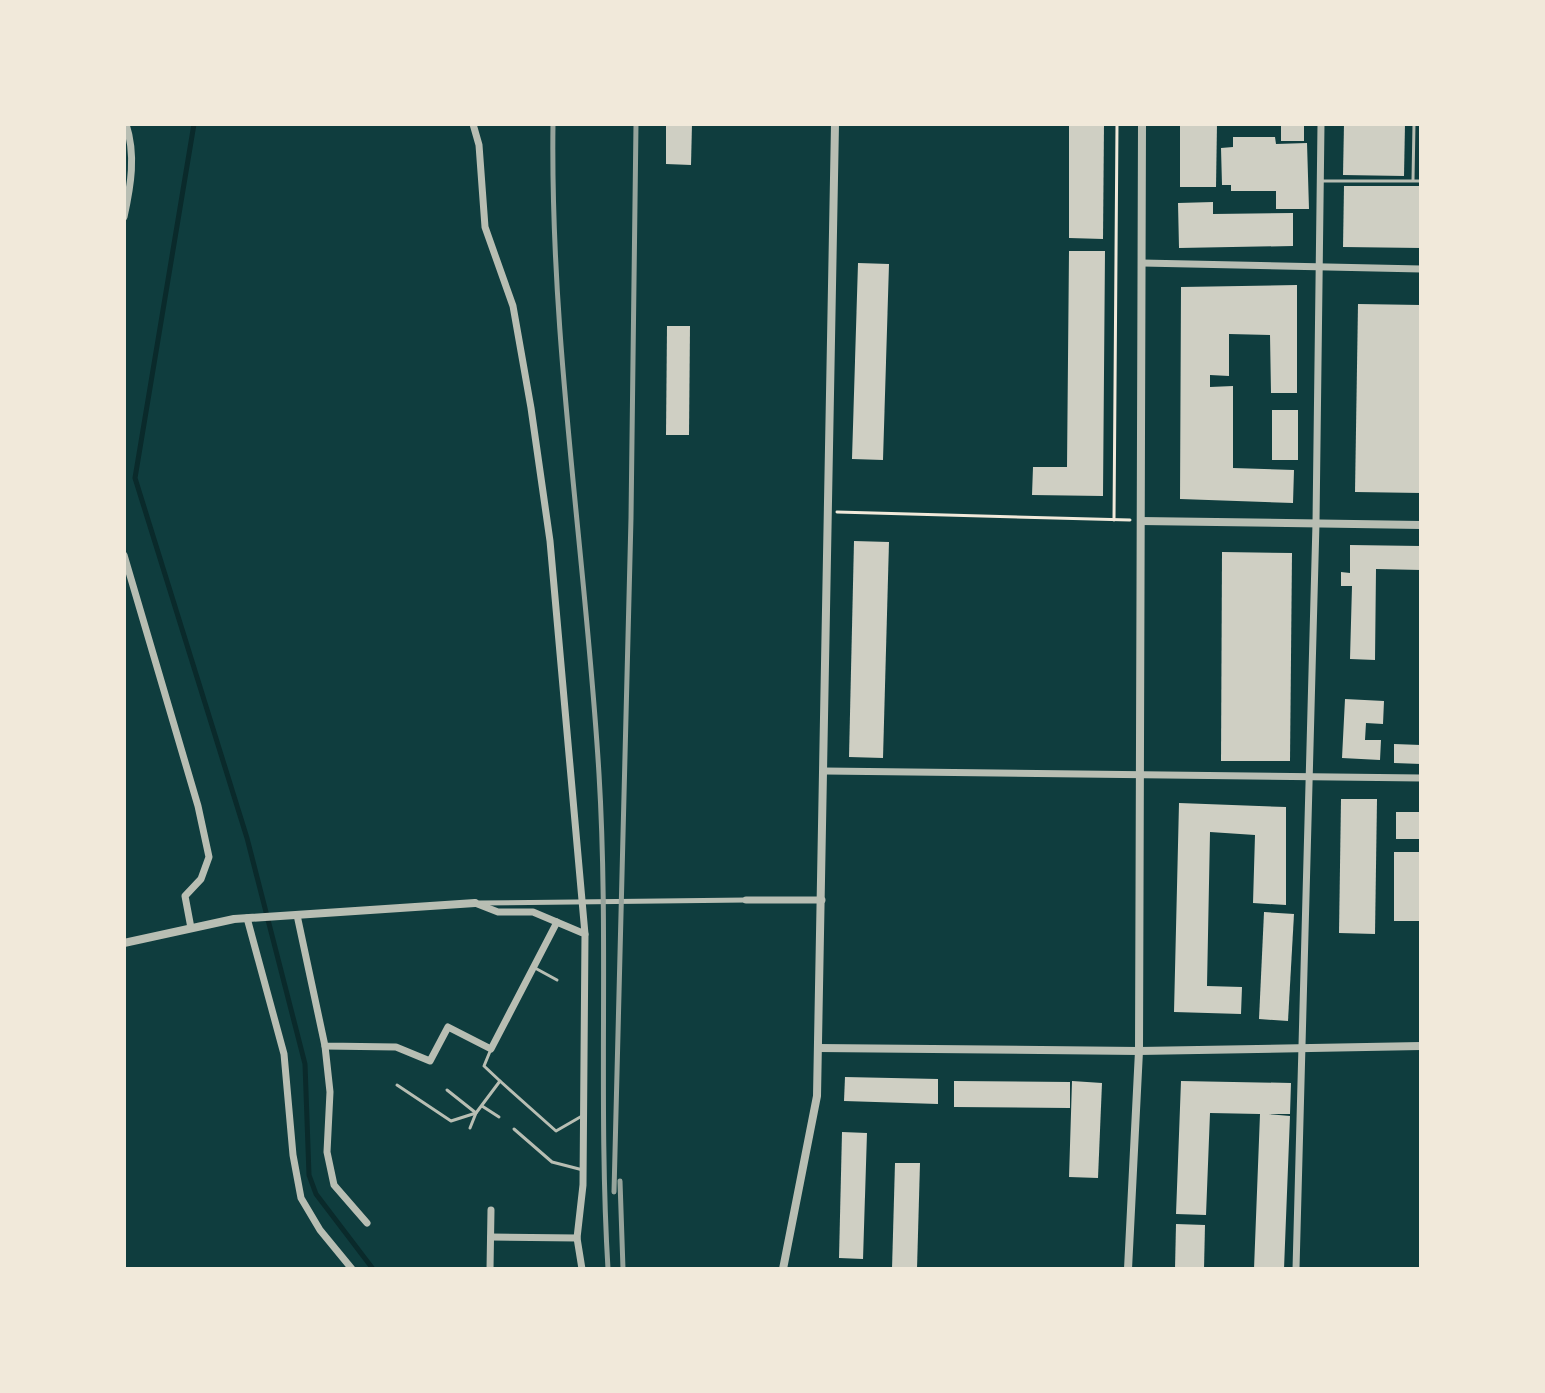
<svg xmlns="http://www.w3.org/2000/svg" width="1545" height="1393" viewBox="0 0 1545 1393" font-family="Helvetica,sans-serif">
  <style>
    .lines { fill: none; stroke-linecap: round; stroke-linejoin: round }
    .stream { stroke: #0a2a2b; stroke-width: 5 }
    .building { fill: #cfcfc3 }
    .path { stroke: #f1e9da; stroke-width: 3 }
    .service { stroke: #b8beb3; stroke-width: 3 }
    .pedestrian { stroke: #b8beb3; stroke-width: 5 }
    .minor { stroke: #b8beb3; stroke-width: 7 }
    .tertiary { stroke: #b8beb3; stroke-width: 8 }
    .rail { stroke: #97a49c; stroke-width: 5 }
  </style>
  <rect width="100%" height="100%" fill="#0f3d3e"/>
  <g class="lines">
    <path class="stream" d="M194 124 135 478 247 838 305 1064 309 1175 316 1194 373 1269"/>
  </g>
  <g class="building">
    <path d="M666 124H692L691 165 666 164Z"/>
    <path d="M1069 124H1104L1103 239 1069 238Z"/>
    <path d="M1180 124H1217L1216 187H1180Z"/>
    <rect x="1281" y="124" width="23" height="17"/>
    <path d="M1344 124H1405L1404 176 1343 175Z"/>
    <path d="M1233 137H1275L1276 144 1307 143 1309 209H1276V191H1231V185H1222L1221 148 1233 147Z"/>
    <path d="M1344 186H1421V248L1343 247Z"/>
    <path d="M1213 202V214L1293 213V246L1179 248 1178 203Z"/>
    <path d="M1069 251H1105L1103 496 1032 495 1033 467H1067Z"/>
    <path d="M858 263 889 264 883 460 852 459Z"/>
    <path d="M1297 285V393H1271L1270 335 1229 334V376L1210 375V387L1233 386V468L1294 470 1293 503 1180 499 1181 287Z"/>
    <path d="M1358 304 1421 305V493L1355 492Z"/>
    <path d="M667 326H690L689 435H666Z"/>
    <rect x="1272" y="410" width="26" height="50"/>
    <path d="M854 541 889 542 883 758 849 757Z"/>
    <path d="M1350 545 1421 546V570L1376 569 1375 660 1350 659 1352 586H1341V572L1350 573Z"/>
    <path d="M1222 552 1292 553 1290 761H1221Z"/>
    <path d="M1345 699 1384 701 1383 724 1366 723 1365 740H1381L1380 760 1342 758Z"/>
    <path d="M1394 744 1421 745V764L1394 763Z"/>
    <path d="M1341 799H1377L1375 934 1339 933Z"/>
    <path d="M1179 803 1286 807V905L1253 903 1255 835 1210 832 1207 986 1242 987 1241 1014 1174 1012Z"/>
    <rect x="1396" y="812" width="25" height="27"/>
    <rect x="1394" y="852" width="27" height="69"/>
    <path d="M1264 912 1294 914 1288 1021 1259 1019Z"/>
    <path d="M845 1077 938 1079V1104L844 1101Z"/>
    <path d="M954 1081 1070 1082V1108L954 1107Z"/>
    <path d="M1072 1081 1102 1083 1098 1178 1069 1177Z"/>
    <path d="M1181 1081 1291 1083 1290 1114H1268L1290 1116 1284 1269H1254L1260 1114 1210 1113 1206 1215 1176 1214Z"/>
    <path d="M842 1132 867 1133 863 1259 839 1258Z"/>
    <path d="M895 1163H920L917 1269H892Z"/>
    <path d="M1176 1224 1205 1225 1204 1269H1175Z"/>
  </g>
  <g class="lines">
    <g class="path">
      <path d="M837 512 1130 520"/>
      <path d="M1114 520 1117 124"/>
    </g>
    <g class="service">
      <path d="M1413 180 1414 124"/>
      <path d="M1320 181H1421"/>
      <path d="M535 968 557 980"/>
      <path d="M500 1081 556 1131 582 1116"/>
      <path d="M397 1085 451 1121 476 1113 500 1081 484 1066 491 1049"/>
      <path d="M447 1090 476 1113 470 1128"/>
      <path d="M482 1106 499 1117"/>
      <path d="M514 1129 552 1162 583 1170"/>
    </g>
    <path class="pedestrian" d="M479 903 746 900"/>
    <g class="minor">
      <path d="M473 124 479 145 485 227 513 306 531 408 550 541 585 934"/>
      <path d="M124 217C131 185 136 155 126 124"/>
      <path d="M1142 263 1421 269"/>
      <path d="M124 555 198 806 209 857 201 879 185 896 191 928"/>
      <path d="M825 771 1421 778"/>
      <path d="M746 900H822"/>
      <path d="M475 903 498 912H533L585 934 583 1185 577 1238 582 1269"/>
      <path d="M297 915 325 1046 396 1047 430 1061 448 1027 491 1049 557 922"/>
      <path d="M247 918 284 1054 293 1155 301 1198 320 1230 352 1269"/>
      <path d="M325 1046 330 1092 327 1152 334 1185 367 1223"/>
      <path d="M491 1237 577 1238"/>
      <path d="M490 1269 491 1210"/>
      <path d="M1296 1269 1316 523 1321 124"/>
    </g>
    <g class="tertiary">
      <path d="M1141 521 1421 525"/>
      <path d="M124 943 234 919 475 903"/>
      <path d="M818 1048 1139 1051 1421 1046"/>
      <path d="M783 1269 817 1096 835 124"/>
      <path d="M1128 1269 1139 1051 1142 124"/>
    </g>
    <g class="rail">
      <path d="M553 124C550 342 586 557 599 774 609 939 598 1104 608 1269"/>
      <path d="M620 1181 623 1269"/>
      <path d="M614 1192 631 518 636 124"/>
    </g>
  </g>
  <rect width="1545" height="1393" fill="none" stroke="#f1e9da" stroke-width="252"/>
</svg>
